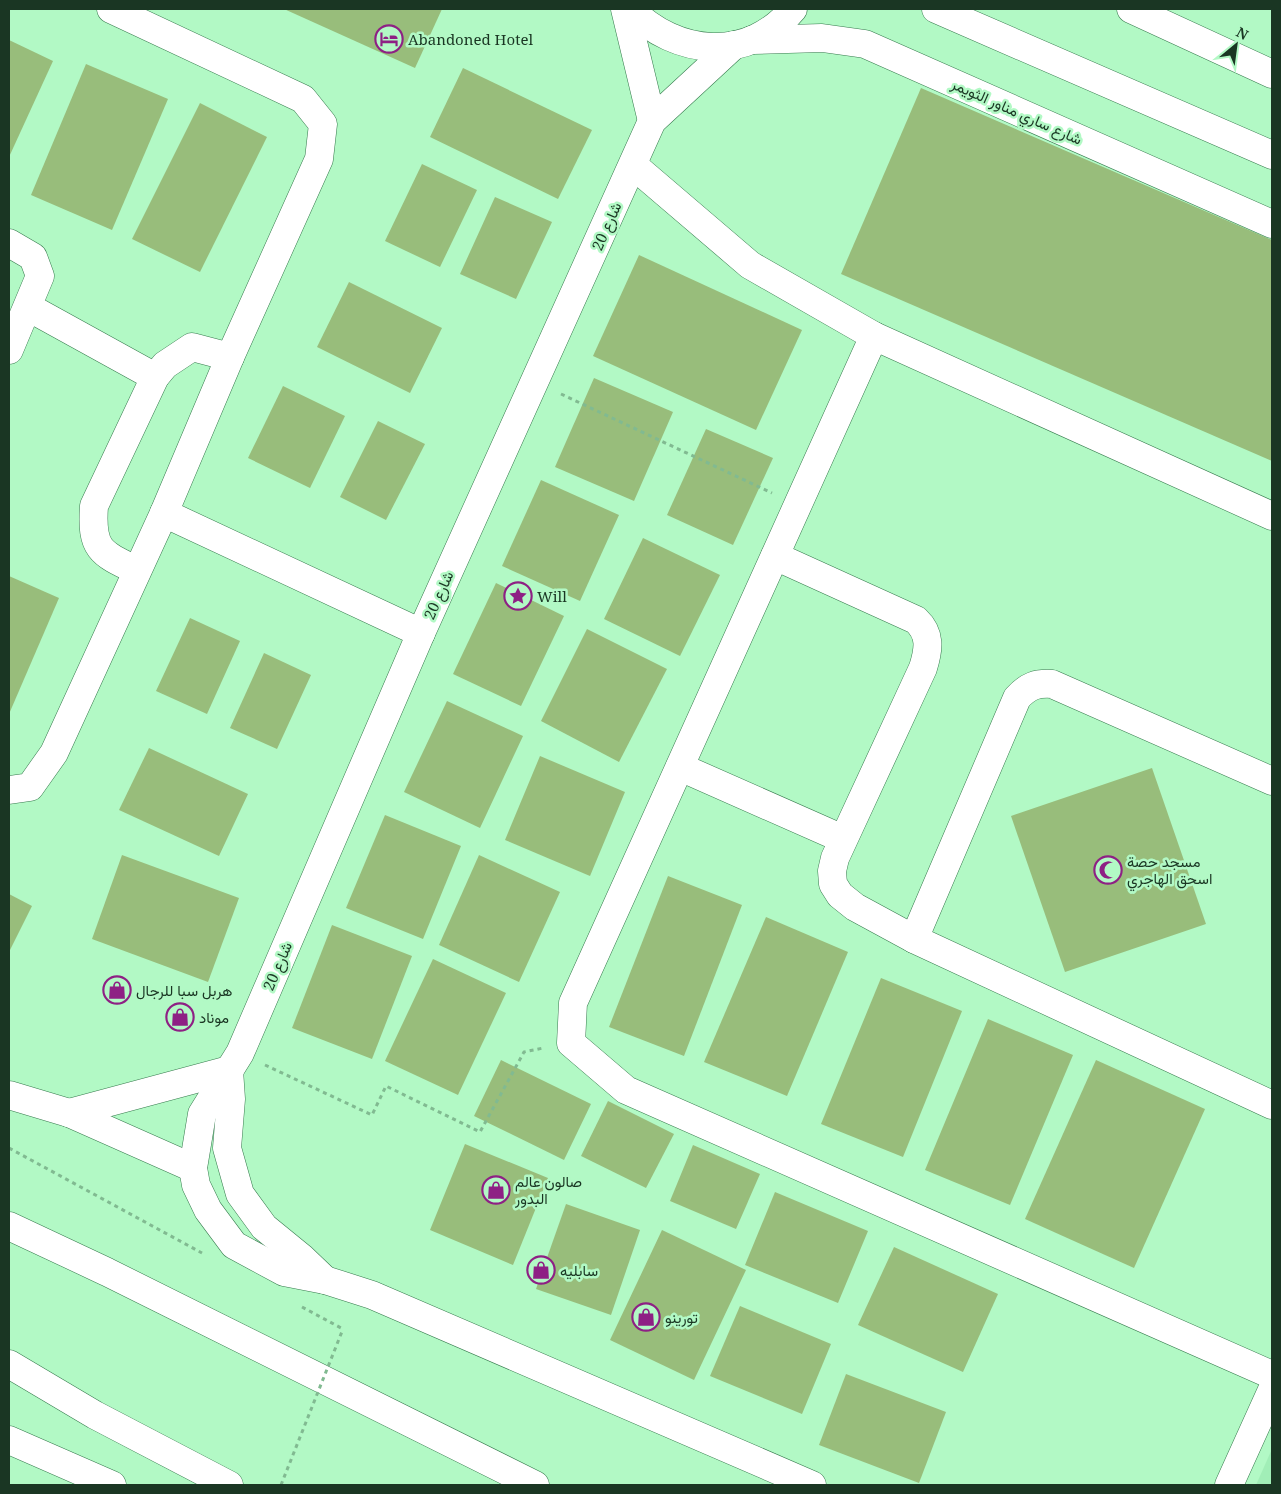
<svg xmlns="http://www.w3.org/2000/svg" width="1281" height="1494" viewBox="0 0 1281 1494" font-family="'Noto Serif',Vazirmatn,serif">
  <style>
    .built { fill: #a1eeb7 }
    .building { fill: #98bd7b }
    .lines { fill: none; stroke-linecap: round; stroke-linejoin: round }
    .minor-casing { stroke: #377b4e; stroke-width: 29 }
    .highway-casing { stroke: #377b4e; stroke-width: 29 }
    .path { stroke: #81ba91; stroke-width: 3; stroke-dasharray: 4 4; stroke-linecap: butt }
    .minor { stroke: #fff; stroke-width: 28 }
    .highway { stroke: #fff; stroke-width: 28 }
    .path-bridge { stroke: #81ba91; stroke-width: 3; stroke-dasharray: 4 4; stroke-linecap: butt }
    .labels { text-anchor: middle; dominant-baseline: central; stroke-width: 5; stroke-linejoin: round; paint-order: stroke }
    .poi-label { font-size: 15px; fill: #1a3623; stroke: #b2f9c5; text-anchor: start }
    .street-label { font-size: 15px; fill: #1a3623; stroke: #b2f9c5 }
  </style>
  <rect width="100%" height="100%" fill="#b2f9c5"/>
  <path class="built" d="M1272 1449V1485H1256Z"/>
  <g class="building">
    <path d="M284 9H442L415 68Z"/>
    <path d="M9 40 53 61 9 157Z"/>
    <path d="M86 64 168 99 112 230 31 195Z"/>
    <path d="M463 68 592 130 558 199 430 137Z"/>
    <path d="M921 88 1272 240V461L841 274Z"/>
    <path d="M200 103 267 137 200 272 132 239Z"/>
    <path d="M422 164 477 190 440 267 385 241Z"/>
    <path d="M495 197 552 222 516 299 460 274Z"/>
    <path d="M639 255 802 330 756 430 593 356Z"/>
    <path d="M349 282 442 328 410 393 317 347Z"/>
    <path d="M594 378 673 412 634 501 555 467Z"/>
    <path d="M283 386 345 416 310 488 248 458Z"/>
    <path d="M378 421 425 444 386 520 340 497Z"/>
    <path d="M706 429 773 458 733 545 667 515Z"/>
    <path d="M541 480 619 515 580 601 502 566Z"/>
    <path d="M643 538 720 575 680 656 604 619Z"/>
    <path d="M9 576 59 598 9 714Z"/>
    <path d="M496 583 564 616 521 706 453 674Z"/>
    <path d="M190 618 240 641 207 714 156 691Z"/>
    <path d="M587 629 667 669 619 762 541 721Z"/>
    <path d="M264 653 311 675 277 749 230 728Z"/>
    <path d="M447 701 523 736 480 828 404 792Z"/>
    <path d="M149 748 248 794 219 856 119 810Z"/>
    <path d="M540 756 625 792 590 876 505 840Z"/>
    <path d="M1152 768 1206 924 1065 972 1011 816Z"/>
    <path d="M385 815 461 846 423 939 346 908Z"/>
    <path d="M122 855 239 898 208 982 92 939Z"/>
    <path d="M479 855 560 892 519 982 439 945Z"/>
    <path d="M668 876 742 905 684 1056 609 1027Z"/>
    <path d="M9 894 32 906 9 952Z"/>
    <path d="M766 917 848 952 787 1096 704 1062Z"/>
    <path d="M332 925 412 956 372 1059 292 1028Z"/>
    <path d="M433 959 506 993 458 1095 385 1061Z"/>
    <path d="M881 978 962 1011 903 1157 821 1124Z"/>
    <path d="M988 1019 1073 1055 1010 1205 925 1170Z"/>
    <path d="M501 1060 591 1104 564 1160 474 1116Z"/>
    <path d="M1096 1060 1205 1109 1134 1268 1025 1219Z"/>
    <path d="M608 1101 674 1134 646 1188 581 1156Z"/>
    <path d="M465 1144 548 1178 513 1265 430 1230Z"/>
    <path d="M693 1145 760 1174 736 1229 670 1201Z"/>
    <path d="M775 1192 868 1231 838 1303 745 1265Z"/>
    <path d="M566 1204 640 1230 611 1315 536 1289Z"/>
    <path d="M662 1230 746 1270 694 1380 610 1340Z"/>
    <path d="M894 1247 998 1294 963 1372 858 1325Z"/>
    <path d="M740 1306 831 1344 802 1414 710 1376Z"/>
    <path d="M846 1374 946 1412 919 1483 819 1445Z"/>
  </g>
  <g class="lines">
    <g class="minor-casing">
      <g id="minor">
        <path d="M625 9 652 121"/>
        <path d="M630 9C676 56 749 63 793 9"/>
        <path d="M936 9 1272 155"/>
        <path d="M1131 9 1272 74"/>
        <path d="M752 40 822 38 865 44 1272 224"/>
        <path d="M734 45 652 121 421 633 240 1053 202 1114 193 1168 196 1185 208 1210 234 1245 284 1272 325 1280 372 1295 812 1485"/>
        <path d="M633 165 750 265 874 336 1272 516"/>
        <path d="M9 243 33 257 40 276 9 350"/>
        <path d="M28 307 155 377"/>
        <path d="M874 336 573 1003 571 1043 626 1090 1272 1375"/>
        <path d="M164 513 421 633"/>
        <path d="M775 556 916 620C931 634 929 649 923 668L835 858 832 871 833 884 840 895 855 907 914 939 1272 1105"/>
        <path d="M136 570C100 553 91 549 94 506L155 377 165 365 192 347 230 357"/>
        <path d="M680 767 843 839"/>
        <path d="M9 790 30 787 54 753 164 513 230 357 319 159 323 124 303 99 111 9"/>
        <path d="M914 939 1017 698C1028 686 1036 683 1052 684L1272 781"/>
        <path d="M229 1070 231 1099 227 1148 240 1194 264 1227 302 1258 325 1280"/>
        <path d="M9 1095 69 1113 193 1168"/>
        <path d="M69 1113 229 1070"/>
        <path d="M9 1226 107 1272 535 1485"/>
        <path d="M1229 1485 1272 1390"/>
      </g>
    </g>
    <g class="highway-casing">
      <g id="highway">
        <path d="M9 1364 95 1415 229 1485"/>
        <path d="M9 1440 112 1485"/>
      </g>
    </g>
    <g class="path">
      <path d="M561 394 772 493"/>
      <path d="M265 1065 372 1115 386 1086 480 1132 524 1052 543 1048"/>
      <path d="M9 1148 202 1253"/>
      <path d="M302 1307 343 1329"/>
    </g>
    <use href="#minor" class="minor"/>
    <use href="#highway" class="highway"/>
    <path class="path-bridge" d="M281 1485 343 1329"/>
  </g>
  <defs>
    <g id="hotel-ring" transform="scale(1.4375)"><circle r="9.5" fill="#b2f9c5" stroke="#8e2084" stroke-width="1.5"/><path d="M-6-4.5h1.5V1H6V5H4.5V3h-9V5H-6ZM-4 0a1.8 1.8 0 1 1 3.6 0ZM.5 0V-2.5h3Q6-2.5 6 0Z" fill="#8e2084"/></g>
    <g id="sight-ring" transform="scale(1.4375)"><circle r="9.5" fill="#b2f9c5" stroke="#8e2084" stroke-width="1.5"/><path d="M0-6L1.8-2.2L6-1.7L2.9 1.2L3.7 5.4L0 3.3L-3.7 5.4L-2.9 1.2L-6-1.7L-1.8-2.2Z" fill="#8e2084"/></g>
    <g id="mosque-ring" transform="scale(1.4375)"><circle r="9.5" fill="#b2f9c5" stroke="#8e2084" stroke-width="1.5"/><path d="M3.5-4.9A6 6 0 1 0 3.5 4.9A5 5 0 1 1 3.5-4.9Z" fill="#8e2084"/></g>
    <g id="shop-ring" transform="scale(1.4375)"><circle r="9.5" fill="#b2f9c5" stroke="#8e2084" stroke-width="1.5"/><path d="M-5-2.5h2.3a2.7 3.5 0 0 1 5.4 0H5L5.5 6h-11ZM-1.5-2.5h3a1.5 2.3 0 0 0-3 0Z" fill="#8e2084"/></g>
  </defs>
  <g fill-rule="evenodd">
    <use href="#hotel-ring" x="389" y="39"/>
    <use href="#sight-ring" x="518" y="596"/>
    <use href="#mosque-ring" x="1108" y="870"/>
    <use href="#shop-ring" x="117" y="990"/>
    <use href="#shop-ring" x="180" y="1017"/>
    <use href="#shop-ring" x="496" y="1190"/>
    <use href="#shop-ring" x="541" y="1270"/>
    <use href="#shop-ring" x="646" y="1317"/>
  </g>
  <g class="labels">
    <g class="poi-label">
      <text x="408" y="39">Abandoned Hotel</text>
      <text x="537" y="596">Will</text>
      <text x="1127" y="861">مسجد حصة<tspan x="1127" dy="17">اسحق الهاجري</tspan></text>
      <text x="136" y="990">هربل سبا للرجال</text>
      <text x="199" y="1017">موناد</text>
      <text x="515" y="1181">صالون عالم<tspan x="515" dy="17">البدور</tspan></text>
      <text x="560" y="1270">سابليه</text>
      <text x="665" y="1317">تورينو</text>
    </g>
    <g class="street-label">
      <text transform="translate(1017 111) rotate(24)">شارع ساري مناور الثويمر</text>
      <text transform="translate(606 226) rotate(-66)">شارع 20</text>
      <text transform="translate(438 595) rotate(-66)">شارع 20</text>
      <text transform="translate(277 966) rotate(-67)">شارع 20</text>
    </g>
  </g>
  <rect width="1281" height="1494" fill="none" stroke="#1a3623" stroke-width="20"/>
  <g transform="translate(1236 45) rotate(29)" stroke="#b2f9c5" stroke-width="4" paint-order="stroke">
  <path d="M0-4L9 19L0 12L-9 19Z" fill="#1a3623"/>
  <text y="-8" font-size="14" font-weight="bold" text-anchor="middle" fill="#1a3623">N</text>
  </g>
</svg>
